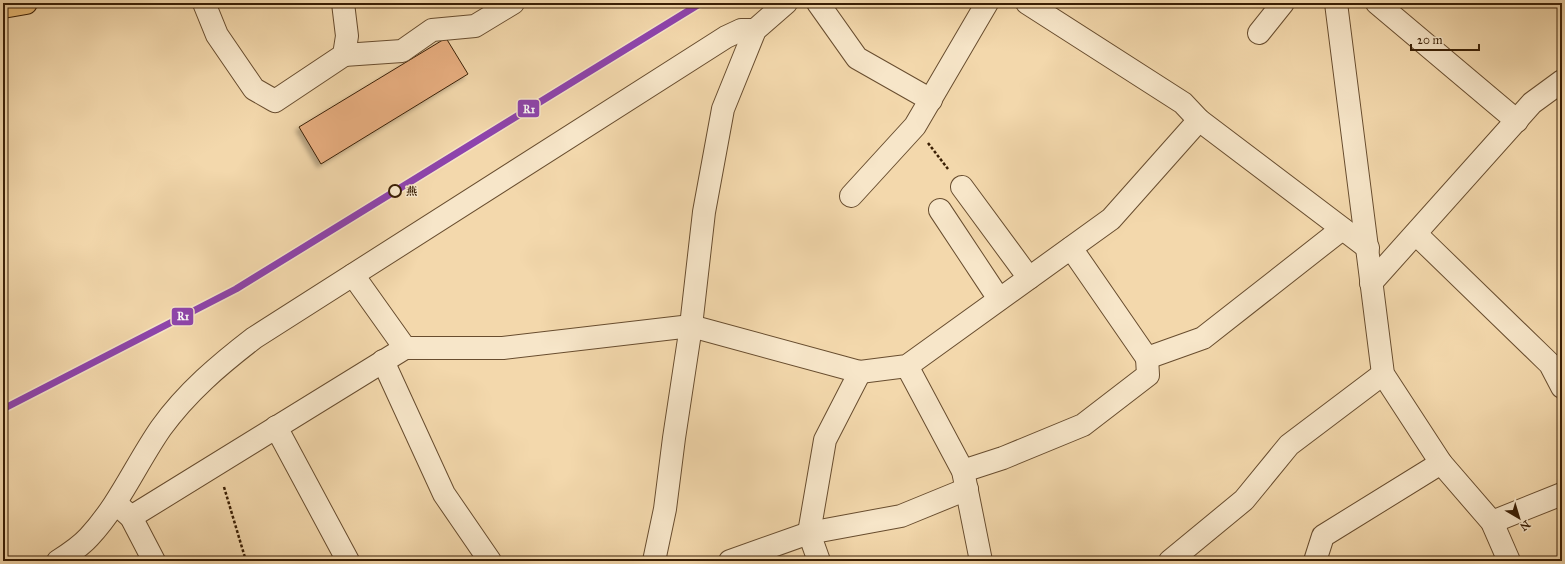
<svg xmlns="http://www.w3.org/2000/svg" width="1565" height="564" viewBox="0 0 1565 564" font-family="'IM FELL Great Primer','Noto Serif JP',serif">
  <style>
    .building { fill: #e8ae80; stroke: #3a1f05; filter: url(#shadow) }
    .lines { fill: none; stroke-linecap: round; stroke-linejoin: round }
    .minor-casing { stroke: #684d2f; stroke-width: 24 }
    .major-casing { stroke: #3a1f05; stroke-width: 24 }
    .path { stroke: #3a1f05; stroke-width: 2.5; stroke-dasharray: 3 2; stroke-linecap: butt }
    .minor { stroke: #f7e6c9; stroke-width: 22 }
    .major { stroke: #eabc76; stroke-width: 22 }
    .rail-1-casing { stroke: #f7e6c9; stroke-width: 10 }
    .rail-1 { stroke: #8e44ad; stroke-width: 7 }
    .stop-dot { fill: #f7e6c9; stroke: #3a1f05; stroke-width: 2 }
    .labels { text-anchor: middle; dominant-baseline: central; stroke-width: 3; stroke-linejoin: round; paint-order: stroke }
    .stop-label { font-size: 11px; font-weight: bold; fill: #3a1f05; stroke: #f7e6c9; text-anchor: start }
    .line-badge { stroke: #f7e6c9; stroke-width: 1.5 }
    .badge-label { font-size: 11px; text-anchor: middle; font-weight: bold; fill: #fff }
  </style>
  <defs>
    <filter id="shadow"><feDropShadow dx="-3.5" dy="3.5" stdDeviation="2" flood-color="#0004"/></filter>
  </defs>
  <rect width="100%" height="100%" fill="#f3d8ac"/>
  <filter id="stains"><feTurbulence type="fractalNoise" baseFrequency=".005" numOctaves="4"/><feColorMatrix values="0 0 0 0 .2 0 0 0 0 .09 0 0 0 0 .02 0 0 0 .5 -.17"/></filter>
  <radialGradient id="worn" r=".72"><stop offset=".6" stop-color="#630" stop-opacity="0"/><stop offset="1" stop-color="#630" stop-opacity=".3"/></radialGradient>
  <path class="building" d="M446 38 468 74 321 164 299 127Z"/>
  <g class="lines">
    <g class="minor-casing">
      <g id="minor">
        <path d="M204 3 217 35 254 89 275 101 344 55 347 36 343 3"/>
        <path d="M818 3 857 58 931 100"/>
        <path d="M1027 3 1183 103 1199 120 1368 248"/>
        <path d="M1336 3 1383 374 1441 463 1492 522 1509 561"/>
        <path d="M1377 3 1517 121"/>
        <path d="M1259 33 1283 3"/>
        <path d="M344 55 402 51 432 30 475 26 513 3"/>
        <path d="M962 187 1029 278"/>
        <path d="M851 196 915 126 987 3"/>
        <path d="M940 210 999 299"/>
        <path d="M1416 234 1550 364 1562 387"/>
        <path d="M1071 248 1147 358 1203 338 1342 229"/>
        <path d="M353 275 405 348"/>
        <path d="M1371 283 1532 103 1562 81"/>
        <path d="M383 361 444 494 490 561"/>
        <path d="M907 366 963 471 981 561"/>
        <path d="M276 427 348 561"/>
        <path d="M963 471 1003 458 1083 425 1148 375 1147 358"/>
        <path d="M120 507 131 517 154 561"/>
        <path d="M131 517 405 348H503L691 326 860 372 907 366 1111 219 1199 120"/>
        <path d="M1492 522 1562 494"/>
        <path d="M58 561C69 554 80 547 89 537 119 505 136 464 161 428 187 392 219 365 254 338L726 37 741 30H755"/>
        <path d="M654 561 665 509 674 438 691 326 704 212 723 109 755 30 786 3"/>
        <path d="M730 561 809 533 901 516 967 489"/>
        <path d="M819 561 809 533 825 440 860 372"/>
        <path d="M1170 561 1244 500 1289 445 1383 374"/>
        <path d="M1315 561 1323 536 1441 463"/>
      </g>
    </g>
    <g class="major-casing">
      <path id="major" d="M3 7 26 3"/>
    </g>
    <g class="path">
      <path d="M928 143 948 169"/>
      <path d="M224 487 246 561"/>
    </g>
    <use href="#minor" class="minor"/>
    <use href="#major" class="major"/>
    <g class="rail-1-casing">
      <path id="rail-1" d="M3 409 236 289 701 3"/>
    </g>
    <use href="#rail-1" class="rail-1"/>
  </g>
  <circle class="stop-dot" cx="395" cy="191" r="6"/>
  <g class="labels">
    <g class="stop-label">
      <text x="406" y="191">燕</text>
    </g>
  </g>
  <g class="line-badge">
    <rect x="517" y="99" width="23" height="19" rx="4" fill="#8e44ad"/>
    <rect x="171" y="307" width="23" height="19" rx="4" fill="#8e44ad"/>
  </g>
  <g class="badge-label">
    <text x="529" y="113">R1</text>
    <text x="183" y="320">R1</text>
  </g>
  <rect width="1565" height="564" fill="none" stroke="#f3d8ac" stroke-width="16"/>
  <rect x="4" y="4" width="1557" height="556" fill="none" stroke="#3a1f05" stroke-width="2"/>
  <rect x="8" y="8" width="1549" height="548" fill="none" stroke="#3a1f05"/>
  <g transform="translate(1519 518) rotate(142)" stroke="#f7e6c9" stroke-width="3" paint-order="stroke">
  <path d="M0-3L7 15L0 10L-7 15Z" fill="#3a1f05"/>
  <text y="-6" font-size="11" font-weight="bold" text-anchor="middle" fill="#3a1f05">N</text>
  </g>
  <path d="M1411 44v6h68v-6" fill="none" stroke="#3a1f05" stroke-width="2"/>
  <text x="1417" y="44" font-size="12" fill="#3a1f05" stroke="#f7e6c9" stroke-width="3" paint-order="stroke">20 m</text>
  <rect width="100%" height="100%" filter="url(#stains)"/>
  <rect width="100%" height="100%" fill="url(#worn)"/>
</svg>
